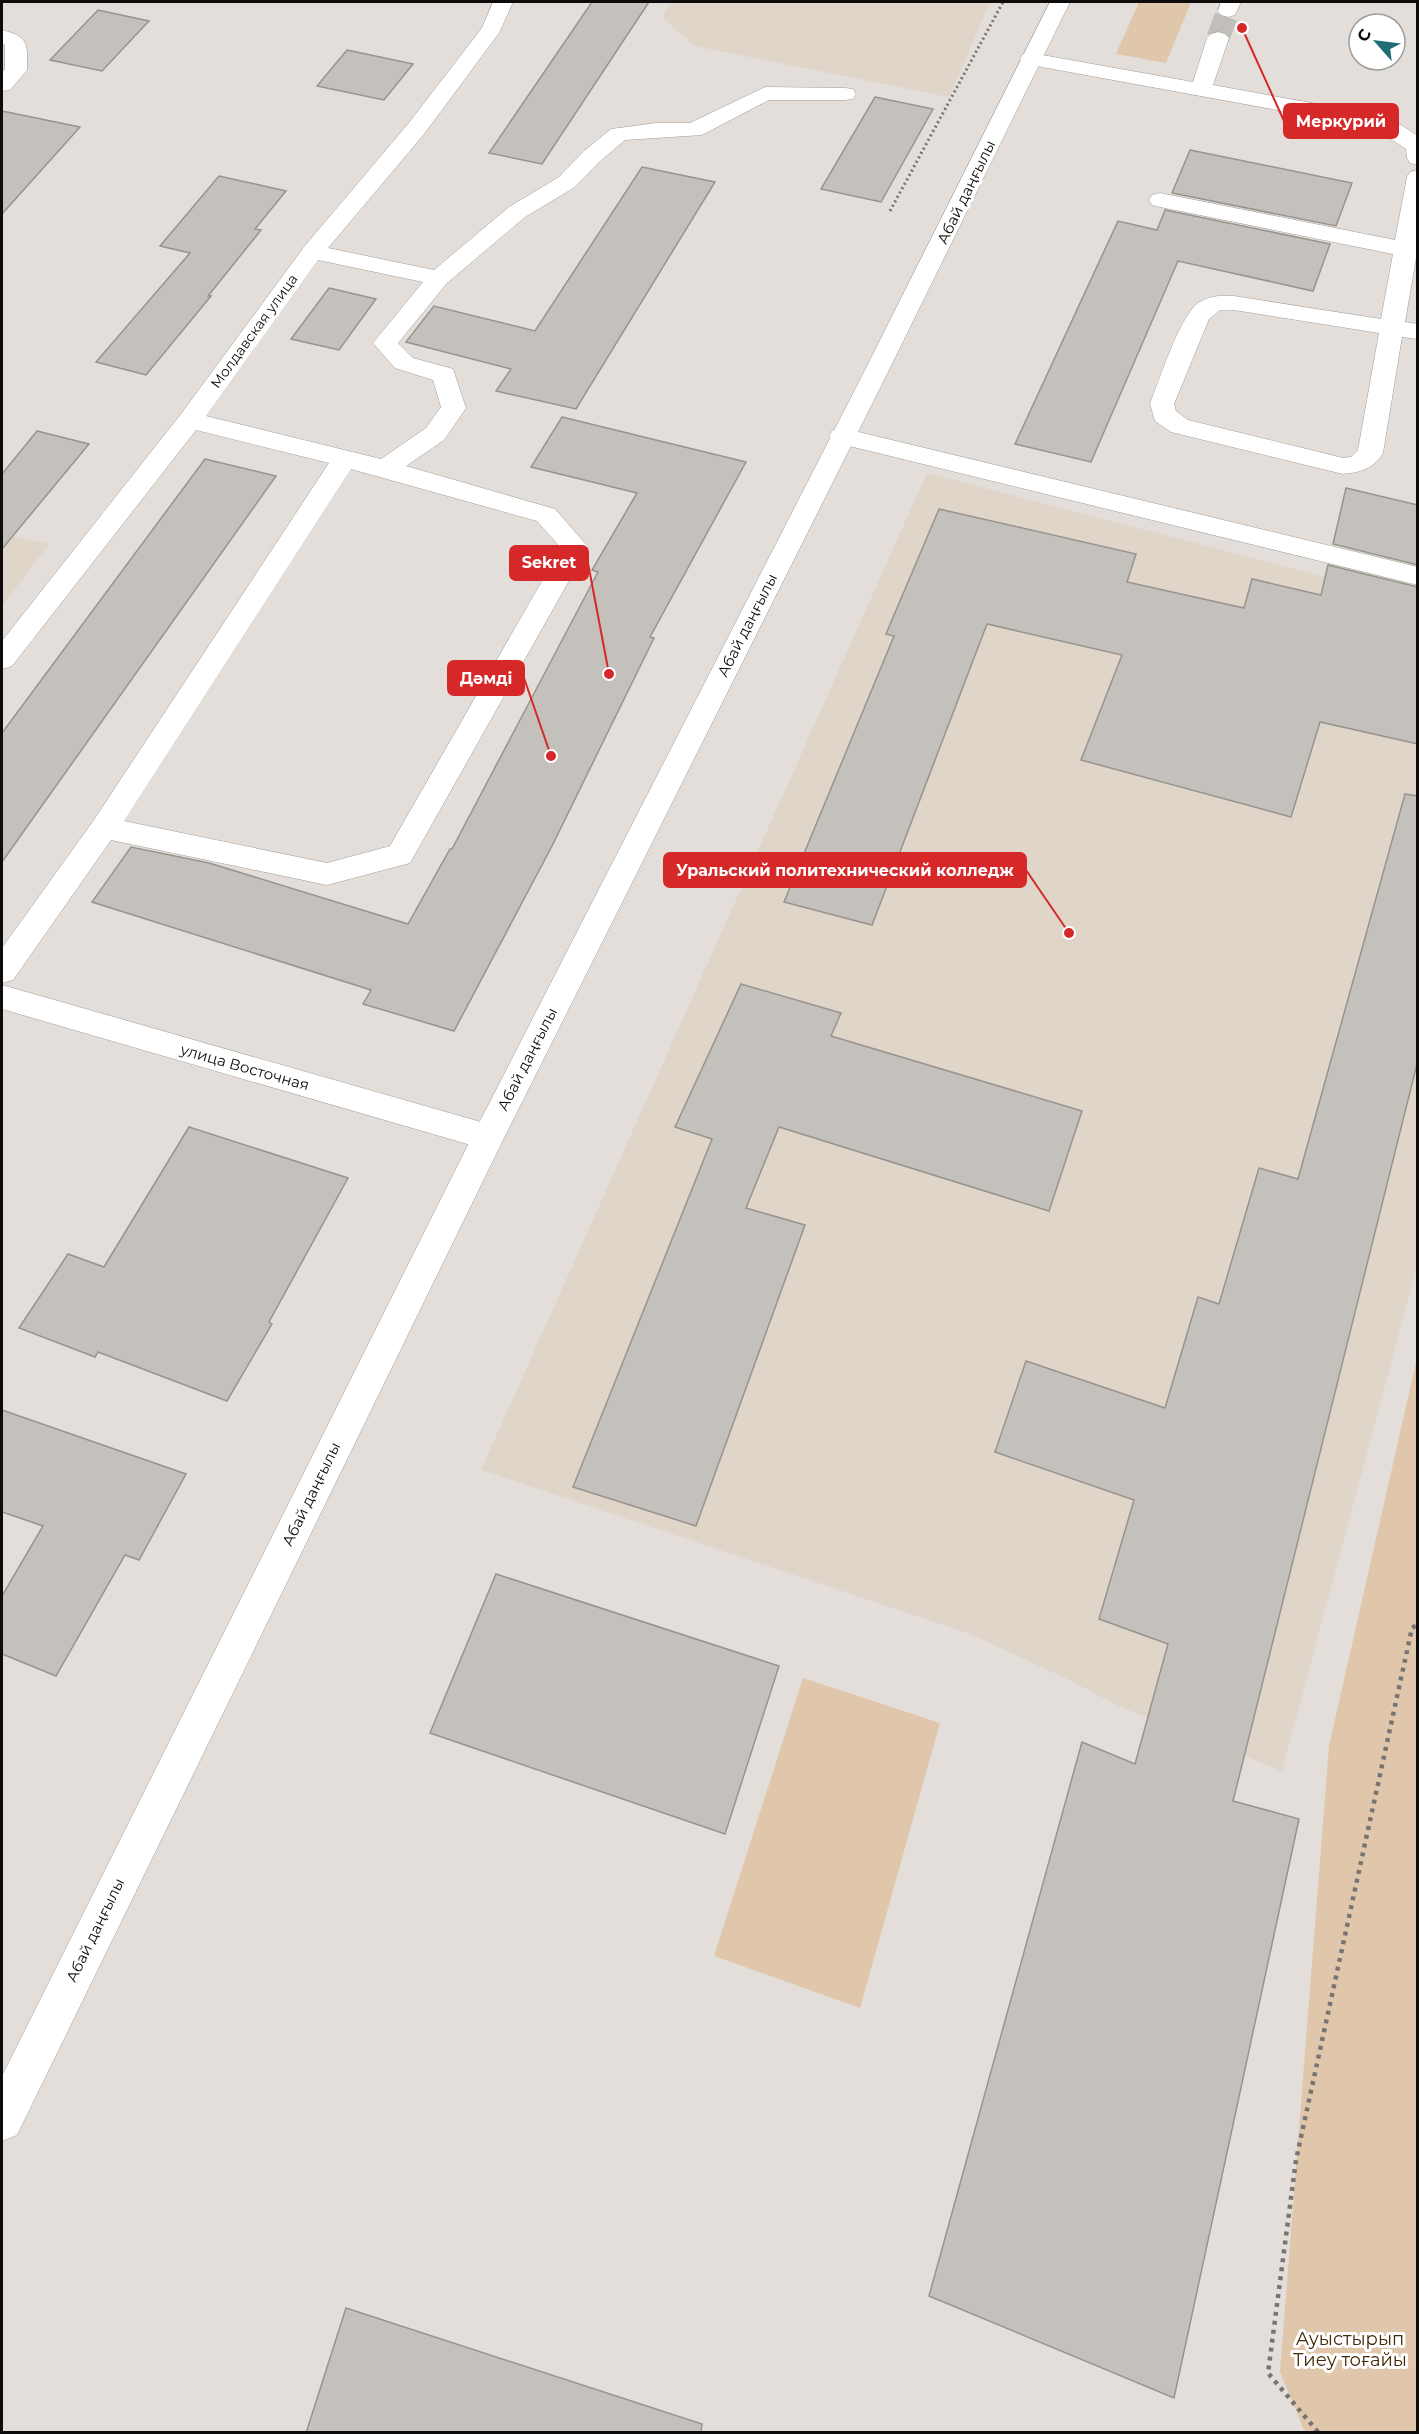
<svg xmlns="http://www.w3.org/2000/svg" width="1419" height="2434" viewBox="0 0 1419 2434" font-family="Montserrat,sans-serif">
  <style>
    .built { fill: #dfd5c9 }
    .green { fill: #e0c7ab }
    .building { fill: #c4c0bb; stroke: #98938e; stroke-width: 1.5 }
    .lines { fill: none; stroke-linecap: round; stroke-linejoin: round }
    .minor-tunnel { stroke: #c3beba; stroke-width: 23; stroke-dasharray: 23 12; stroke-linecap: butt }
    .minor-casing { stroke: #a29d98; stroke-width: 1 }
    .major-casing { stroke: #a29d98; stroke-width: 1 }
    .path-far1 { stroke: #787571; stroke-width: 3; stroke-dasharray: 2 3; stroke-linecap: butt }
    .path { stroke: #787571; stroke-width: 4.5; stroke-dasharray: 4 5; stroke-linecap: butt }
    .minor { fill: #fff; fill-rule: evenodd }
    .major { fill: #fff; fill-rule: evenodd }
    .labels { text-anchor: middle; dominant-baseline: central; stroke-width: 6; stroke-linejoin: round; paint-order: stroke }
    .far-street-label { font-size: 14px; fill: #0d0c0a; stroke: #fff }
    .street-label { font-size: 15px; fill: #0d0c0a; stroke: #fff }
    .near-park-label { font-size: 18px; fill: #432a08; stroke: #fff }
    .leader { fill: none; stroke: #d62828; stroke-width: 2 }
    .callout-dot { fill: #d62828; stroke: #fff; stroke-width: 2 }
    .callout { fill: #d62828; stroke: #d62828; stroke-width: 2 }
    .callout-label { font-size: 16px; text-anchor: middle; font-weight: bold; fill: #fff }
  </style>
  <rect width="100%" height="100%" fill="#e3ded9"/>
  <g class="built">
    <path d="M671 2H990L949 97 695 46 662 17Z"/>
    <path d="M927 473 1417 601V1266L1282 1771 1121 1707 1067 1679 968 1633 481 1470Z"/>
    <path d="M2 534 49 544 2 606Z"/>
  </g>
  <g class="green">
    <path d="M1139 2H1191L1166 63 1116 54Z"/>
    <path d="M1417 1358V2432H1305L1280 2372 1329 1746Z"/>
    <path d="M803 1678 940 1723 860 2008 714 1956Z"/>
  </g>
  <g class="building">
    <path d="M592 2H649L542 164 489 153Z"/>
    <path d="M98 10 149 21 102 71 50 60Z"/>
    <path d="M347 50 413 64 384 100 317 86Z"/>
    <path d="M875 97 933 109 881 202 821 189Z"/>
    <path d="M2 111 80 127 2 214Z"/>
    <path d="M1190 150 1352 183 1336 226 1172 193Z"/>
    <path d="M642 167 715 182 576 409 496 391 511 369 406 342 434 306 535 331Z"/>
    <path d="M219 176 286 191 255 229 261 230 208 296H211L146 375 96 362 190 253 160 246Z"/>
    <path d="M1165 210 1330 244 1313 291 1178 261 1091 462 1015 444 1118 221 1157 230Z"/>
    <path d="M329 288 376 299 339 350 291 339Z"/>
    <path d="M562 417 746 462 650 637 654 638 552 846 454 1031 363 1004 371 990 92 902 131 847 209 863 408 924 450 849H452L598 572 592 570 637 493 531 467Z"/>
    <path d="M37 431 89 444 2 549V474Z"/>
    <path d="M205 459 276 476 2 862V733Z"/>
    <path d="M1346 488 1418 505V565L1333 544Z"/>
    <path d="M939 509 1136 554 1127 582 1244 608 1252 579 1321 595 1328 565 1418 587V744L1320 722 1291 817 1081 760 1122 655 987 624 872 925 784 902 894 636 886 634Z"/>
    <path d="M1405 794 1418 796V1060L1233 1801 1299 1819 1174 2398 929 2296 1082 1742 1135 1764 1168 1644 1099 1619 1134 1500 995 1452 1026 1361 1165 1408 1198 1297 1219 1304 1259 1168 1298 1179Z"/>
    <path d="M741 984 841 1013 831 1036 1082 1111 1049 1211 779 1127 746 1208 805 1225 696 1526 573 1487 712 1139 675 1127Z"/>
    <path d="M189 1127 348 1178 269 1322 272 1324 227 1401 98 1352 95 1357 19 1328 68 1254 104 1267Z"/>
    <path d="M2 1410 186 1474 139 1560 125 1555 56 1676 2 1654V1596L43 1526 2 1512Z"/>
    <path d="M496 1574 779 1666 725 1834 430 1733Z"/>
    <path d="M346 2308 702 2424 701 2433H306Z"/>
  </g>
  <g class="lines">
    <path class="minor-tunnel" d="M1218 38 1228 11"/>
    <g class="minor-casing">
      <g id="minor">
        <path d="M493 2H513L499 33 424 134 328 248 434 270 509 207 559 177 583 152 611 129 656 123H690L765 87 845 88 853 89 856 94 853 99 845 100H769L702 135 625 140 599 162 575 187 525 217 447 283 398 343 413 358 453 369 466 408 444 440 406 466 555 509 588 547 410 863 327 885 111 840 13 980 2 983V948L94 820 329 463 196 430 12 666 2 669V641L181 414 304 247 408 124 482 28ZM318 260 423 282 373 343 395 368 433 380 441 407 426 428 381 459 206 416ZM351 469 537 521 561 548 390 846 327 863 124 821Z"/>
        <path d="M1221 2H1241L1235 15 1228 17 1221 15 1218 11Z"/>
        <path d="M2 30C30 37 27 44 27 70L10 90 2 91V73L5 69V45L2 43Z"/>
        <path d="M1218 32 1225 34 1229 38 1213 85 1372 114 1401 125 1418 136V165L1410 163 1407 158 1406 149 1385 135 1359 125 1031 65 1023 64 1020 59 1023 54 1031 53 1193 82 1207 38 1211 34Z"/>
        <path d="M1418 170V247L1405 322 1418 324V339L1402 337 1383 453C1373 469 1361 472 1343 474L1171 432 1155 421 1150 404C1159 381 1180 316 1198 303 1208 296 1222 295 1234 296L1381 319 1393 254 1160 207 1152 205 1149 200 1152 195 1160 193 1395 240 1407 177 1410 172ZM1234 310 1379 333 1358 450 1351 457 1343 458 1188 420 1176 411 1174 404 1209 319 1220 310Z"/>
        <path d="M842 428 1418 567V585L833 442 829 436 833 430Z"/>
        <path d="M2 985 488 1124 499 1127 504 1137 499 1147 488 1150 2 1009Z"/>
      </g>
    </g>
    <g class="major-casing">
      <path id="major" d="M1050 2H1070L884 380 502 1142 17 2135 2 2141V2076L477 1127 860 380Z"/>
    </g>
    <path class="path-far1" d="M890 211 1003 2"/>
    <path class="path" d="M1318 2432 1268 2373 1296 2160 1412 1628 1418 1624"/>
    <use href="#minor" class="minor"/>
    <use href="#major" class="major"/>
  </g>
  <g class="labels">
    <g class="far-street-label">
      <text transform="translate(254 331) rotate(-54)">Молдавская улица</text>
    </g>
    <g class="street-label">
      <text transform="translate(966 192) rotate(-64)">Абай даңғылы</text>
      <text transform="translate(747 625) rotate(-63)">Абай даңғылы</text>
      <text transform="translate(527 1059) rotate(-63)">Абай даңғылы</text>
      <text transform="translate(245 1067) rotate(16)">улица Восточная</text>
      <text transform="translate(311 1494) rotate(-64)">Абай даңғылы</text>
      <text transform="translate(95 1930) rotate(-64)">Абай даңғылы</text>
    </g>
    <g class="near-park-label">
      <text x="1350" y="2339">Ауыстырып<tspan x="1350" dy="21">Тиеу тоғайы</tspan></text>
    </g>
  </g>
  <path class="leader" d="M1242 28L1284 121M609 674L588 563M551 756L524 678M1069 933L1026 870"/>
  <g class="callout-dot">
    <circle cx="1242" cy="28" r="6"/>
    <circle cx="609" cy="674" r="6"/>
    <circle cx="551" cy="756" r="6"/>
    <circle cx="1069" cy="933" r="6"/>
  </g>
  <g class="callout">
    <rect x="1284" y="104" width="114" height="34" rx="6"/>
    <rect x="510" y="546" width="78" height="34" rx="6"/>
    <rect x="448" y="661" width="76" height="34" rx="6"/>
    <rect x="664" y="853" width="362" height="34" rx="6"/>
  </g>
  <g class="callout-label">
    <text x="1341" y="127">Меркурий</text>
    <text x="549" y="568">Sekret</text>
    <text x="486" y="684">Дəмді</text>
    <text x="845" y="876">Уральский политехнический колледж</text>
  </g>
  <rect width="1419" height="2434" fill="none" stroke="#0d0c0a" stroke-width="6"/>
  <g transform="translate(1377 42) rotate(298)"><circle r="28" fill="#ffffff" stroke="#9e9e9d" stroke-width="1.5"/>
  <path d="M0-4.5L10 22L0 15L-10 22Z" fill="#216b75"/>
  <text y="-9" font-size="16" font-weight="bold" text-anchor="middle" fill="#0d0c0a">С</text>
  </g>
</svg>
